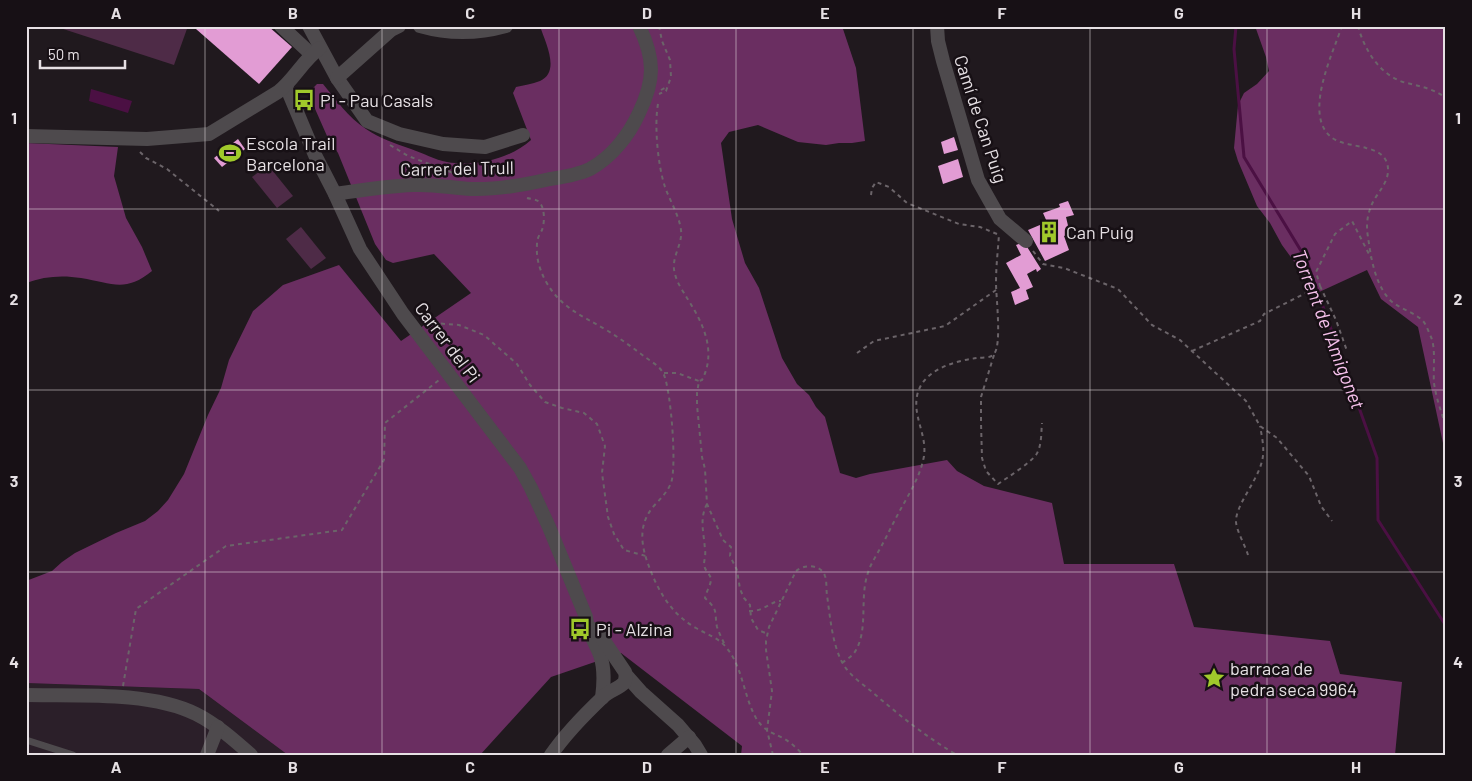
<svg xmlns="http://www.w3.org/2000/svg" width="1472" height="781" viewBox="0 0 1472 781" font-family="Barlow,sans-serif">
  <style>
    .built { fill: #2b1f29 }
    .green { fill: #4e2b47 }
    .forest { fill: #6a2e61 }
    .water { fill: #4b1043 }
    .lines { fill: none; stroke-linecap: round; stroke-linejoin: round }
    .stream { stroke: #4b1043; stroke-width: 3 }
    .building { fill: #e29cd4 }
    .path { stroke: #6b6469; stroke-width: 2; stroke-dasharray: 4 4; stroke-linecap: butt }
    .lane { stroke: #4e4a4d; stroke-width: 7 }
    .street { stroke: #4e4a4d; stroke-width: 14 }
    .grid { fill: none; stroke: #e6e0e4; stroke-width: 1; stroke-opacity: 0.55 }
    .labels { text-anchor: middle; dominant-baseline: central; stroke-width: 5; stroke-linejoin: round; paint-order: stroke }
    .poi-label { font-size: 18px; fill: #e6e0e4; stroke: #171015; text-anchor: start }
    .street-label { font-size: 18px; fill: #e6e0e4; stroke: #171015 }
    .water-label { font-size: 19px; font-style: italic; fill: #f7c1ec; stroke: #171015 }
    .neatline { fill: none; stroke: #e6e0e4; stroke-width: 2 }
    .grid-label { font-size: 16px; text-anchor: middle; font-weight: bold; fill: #e6e0e4 }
  </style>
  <rect width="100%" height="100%" fill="#20191e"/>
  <path class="built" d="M26 683 199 689 288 755H26Z"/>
  <g class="green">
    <path d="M54 26H188L174 65Z"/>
    <path d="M268 165 293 196 277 208 252 177Z"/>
    <path d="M301 227 326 258 311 269 286 239Z"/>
  </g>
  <g class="forest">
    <path d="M540 26H842L856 68 865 141 852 143H839L826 145 798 142 758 125 729 132 721 143 732 219 745 263 759 288 782 358 797 384 809 395 816 407 825 417 840 473 856 478 870 474 947 460 957 471 984 486 1052 503 1064 564H1174L1194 627 1330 641 1340 674 1402 682 1395 755H741L742 746 621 653 551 677 480 755H288L199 689 26 683V581L52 571 62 562 75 553 116 533 145 521 158 511 168 500 184 474 208 415 221 388 229 360 253 311 283 285 339 265 401 341 471 293 434 254 393 263 386 260 375 244 338 153 327 136 312 102 310 96 312 89 317 84H323C336 100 348 117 366 129 379 138 396 144 411 149 423 153 435 160 447 162 475 167 510 159 531 140L513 93 516 87C524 85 532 84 540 81 561 72 545 42 540 26Z"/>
    <path d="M1255 26H1446V457L1418 327 1381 299 1367 270 1317 293 1282 245 1270 223 1257 206 1238 161 1234 148 1238 105 1244 93 1257 84 1269 71 1266 57Z"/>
    <path d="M26 143 118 147 114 176 126 218 142 247 152 271C125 293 112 283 81 278 63 275 44 276 26 283Z"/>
  </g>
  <path class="water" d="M91 89 132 101 128 113 89 101Z"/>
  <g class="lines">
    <path class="stream" d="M1236 26 1234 49 1244 157 1306 259 1377 458 1378 520 1446 626"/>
  </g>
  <g class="building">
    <path d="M199 26H268L292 47 259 84 196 29Z"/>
    <path d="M954 137 958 150 944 154 941 142Z"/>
    <path d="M238 139 245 149 222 167 214 158Z"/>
    <path d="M958 159 963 177 943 184 938 166Z"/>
    <path d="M1068 201 1074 215 1066 217 1070 234 1064 236 1069 250 1045 261 1028 230 1047 222 1043 213 1060 207 1059 204Z"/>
    <path d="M1024 242 1041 269 1037 272 1036 269 1027 274 1033 287 1026 290 1029 299 1015 305 1011 292 1020 288 1006 263 1021 255 1016 245Z"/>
  </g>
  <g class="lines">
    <g class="path">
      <path d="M659 26 662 41 670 60 671 77 666 91 659 94"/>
      <path d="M1342 26C1333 53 1303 114 1331 137 1339 144 1356 145 1366 148 1375 150 1384 154 1387 163 1392 180 1378 191 1372 204 1367 215 1366 226 1368 237 1371 258 1375 285 1391 301 1400 309 1414 312 1423 321 1426 324 1429 333 1431 337 1436 348 1433 370 1434 383 1436 397 1441 412 1446 426"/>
      <path d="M1358 26C1364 49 1379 74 1403 82 1418 86 1433 88 1446 98"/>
      <path d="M661 90 668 86"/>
      <path d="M658 104C654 126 658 166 665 187 670 201 679 215 681 230 683 245 670 258 675 274 677 283 683 291 687 298 703 323 717 351 702 380L699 381 697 393V405L702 457 705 469 707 504 723 540 731 547 730 556 737 570 740 589 744 598 750 605 751 618 758 630 768 634"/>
      <path d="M390 145 408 156 456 174"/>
      <path d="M140 152 146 158 167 169 219 211"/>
      <path d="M871 195 872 188 876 182 889 187 907 203 959 224 980 227 997 234"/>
      <path d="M527 198C530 199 535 199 538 201 545 206 545 222 542 230 540 234 537 238 537 244 536 257 539 268 545 280 561 309 582 315 608 331 621 339 633 348 645 357 652 362 661 367 664 375 671 392 677 466 671 483 667 493 660 499 653 507 634 530 644 556 655 581 665 602 677 617 696 628 706 634 717 637 725 646 743 666 743 695 756 718 764 731 771 732 783 738 790 742 797 748 803 755"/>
      <path d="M1033 251 1043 264 1064 268 1118 289 1152 325 1180 340 1246 401 1260 426 1277 438 1309 476 1321 506 1332 521"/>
      <path d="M1320 286 1336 320 1347 351"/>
      <path d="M433 323 459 325 484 335 517 364 530 385 545 402 562 408 584 413 597 424 605 446 602 473 608 517 614 534 624 550 646 556"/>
      <path d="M1192 351 1260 321 1264 314 1320 286 1316 272 1335 234 1352 221 1371 258"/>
      <path d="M857 353 874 341 945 326 996 290"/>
      <path d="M994 355 981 397V423L982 458 986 471 998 484C1007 478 1030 463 1036 455 1042 446 1041 433 1042 423"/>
      <path d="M664 373H677L699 381"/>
      <path d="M707 504C699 519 704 533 705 550 706 555 704 560 704 565 705 571 710 574 711 579 711 585 706 592 705 598 719 611 714 611 717 627 719 633 722 639 725 645"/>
      <path d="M1248 555C1245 545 1237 532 1236 522 1235 506 1258 480 1262 461 1265 450 1262 437 1260 426"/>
      <path d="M749 611C764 612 772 600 781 601"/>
      <path d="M842 663C847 659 853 656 856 650 868 629 860 599 867 576 870 564 877 555 882 545 887 536 891 527 896 518 906 498 920 479 924 456 927 435 913 417 917 396 922 370 954 361 977 358 982 357 990 359 994 354 1002 345 996 297 996 283 996 266 998 250 999 234"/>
      <path d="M123 686 136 609 226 546 342 530 384 460 385 423 439 380"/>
      <path d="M773 755 767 730 772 691 766 650V641L769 627 796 571C804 564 821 564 825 576 827 581 826 589 827 595 830 616 832 643 842 662 848 674 861 683 871 691 899 715 926 737 957 755"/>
    </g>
    <path class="lane" d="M26 740 73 755"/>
    <g class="street">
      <path d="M281 26 311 54"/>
      <path d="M309 26 337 78 367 121 399 134 443 144 485 147 523 135"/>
      <path d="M420 26C448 34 477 34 506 26"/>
      <path d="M937 26 938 41 943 61 978 180 1000 219 1026 241"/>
      <path d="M337 78 391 30 399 26"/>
      <path d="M286 86 315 155 335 194 360 249 403 314 520 468 531 488 549 527 586 617C587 631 595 642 600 655 605 669 604 683 602 698"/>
      <path d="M26 136 147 139 209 134 278 92C294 80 303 60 320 48"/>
      <path d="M335 194C361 190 388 186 414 185 434 184 452 188 471 189 498 190 524 185 550 179 563 177 578 175 590 169 612 157 629 135 639 113 655 80 655 59 639 26"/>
      <path d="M626 675 641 692 678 725 695 745 701 755"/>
      <path d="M26 695C77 696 150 691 196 714 216 724 234 740 251 755"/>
      <path d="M207 755 218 727"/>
      <path d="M551 755C566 733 585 714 604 696 610 691 619 688 624 683 626 679 626 676 625 672L596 629"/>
      <path d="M668 755 689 737"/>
    </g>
  </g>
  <path class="grid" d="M205 26V755M382 26V755M559 26V755M736 26V755M913 26V755M1090 26V755M1267 26V755M26 209H1446M26 390H1446M26 572H1446"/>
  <defs>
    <g id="bus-bare" transform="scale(1.725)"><path d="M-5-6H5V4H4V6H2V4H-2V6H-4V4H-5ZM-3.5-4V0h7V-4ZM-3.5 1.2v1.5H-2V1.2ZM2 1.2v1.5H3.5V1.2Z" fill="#a0c92b" stroke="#171015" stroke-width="2.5" paint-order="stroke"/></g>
    <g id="stadium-bare" transform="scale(1.725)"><path d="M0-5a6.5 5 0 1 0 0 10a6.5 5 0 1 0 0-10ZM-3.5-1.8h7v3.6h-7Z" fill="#a0c92b" stroke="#171015" stroke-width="2.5" paint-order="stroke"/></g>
    <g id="building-bare" transform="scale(1.725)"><path d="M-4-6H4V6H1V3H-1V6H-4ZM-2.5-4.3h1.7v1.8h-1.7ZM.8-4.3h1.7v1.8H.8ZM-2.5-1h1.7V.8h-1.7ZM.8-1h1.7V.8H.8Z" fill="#a0c92b" stroke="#171015" stroke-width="2.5" paint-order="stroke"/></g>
    <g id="sight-bare" transform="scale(1.725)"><path d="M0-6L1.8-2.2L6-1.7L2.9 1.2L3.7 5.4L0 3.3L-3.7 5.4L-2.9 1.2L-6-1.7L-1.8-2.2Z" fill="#a0c92b" stroke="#171015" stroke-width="2.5" paint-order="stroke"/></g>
  </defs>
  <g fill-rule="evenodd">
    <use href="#bus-bare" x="304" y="100"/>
    <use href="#stadium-bare" x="230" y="153"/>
    <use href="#building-bare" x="1049" y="232"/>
    <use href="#bus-bare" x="580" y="629"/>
    <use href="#sight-bare" x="1214" y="678"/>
  </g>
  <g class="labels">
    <g class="poi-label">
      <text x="320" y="100">Pi - Pau Casals</text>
      <text x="246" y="143">Escola Trail<tspan x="246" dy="21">Barcelona</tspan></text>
      <text x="1066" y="232">Can Puig</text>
      <text x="596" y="629">Pi - Alzina</text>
      <text x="1230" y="668">barraca de<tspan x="1230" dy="21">pedra seca 9964</tspan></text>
    </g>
    <g class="street-label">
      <text transform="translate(981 119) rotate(72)">Camí de Can Puig</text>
      <text transform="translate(457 168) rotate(-1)">Carrer del Trull</text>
      <text transform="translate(448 342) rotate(53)">Carrer del Pi</text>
    </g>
    <g class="water-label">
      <text transform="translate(1329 329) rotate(69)">Torrent de l'Amigonet</text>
    </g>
  </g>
  <rect width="1472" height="781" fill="none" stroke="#171015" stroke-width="55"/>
  <path d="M40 60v8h85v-8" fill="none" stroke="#e6e0e4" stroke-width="2.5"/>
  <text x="48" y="60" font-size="15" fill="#e6e0e4" stroke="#171015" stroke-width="4" paint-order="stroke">50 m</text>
  <rect x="28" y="28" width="1416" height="726" class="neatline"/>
  <g class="grid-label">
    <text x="116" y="19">A</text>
    <text x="293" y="19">B</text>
    <text x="470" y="19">C</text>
    <text x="647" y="19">D</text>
    <text x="825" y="19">E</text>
    <text x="1002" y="19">F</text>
    <text x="1179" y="19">G</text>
    <text x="1356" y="19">H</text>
    <text x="14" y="124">1</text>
    <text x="1458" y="124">1</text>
    <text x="14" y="305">2</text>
    <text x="1458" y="305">2</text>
    <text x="14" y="487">3</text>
    <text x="1458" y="487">3</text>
    <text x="14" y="668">4</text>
    <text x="1458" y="668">4</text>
    <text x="116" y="773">A</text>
    <text x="293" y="773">B</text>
    <text x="470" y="773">C</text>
    <text x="647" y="773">D</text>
    <text x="825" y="773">E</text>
    <text x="1002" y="773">F</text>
    <text x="1179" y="773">G</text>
    <text x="1356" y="773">H</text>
  </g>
</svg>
